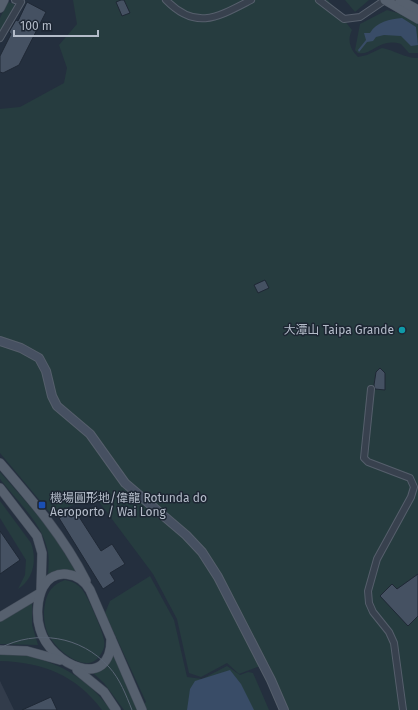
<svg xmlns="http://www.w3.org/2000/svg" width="418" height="710" viewBox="0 0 418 710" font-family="'Fira Sans','Noto Sans SC',sans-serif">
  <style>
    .airport { fill: #323c4b }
    .green { fill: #263c3f }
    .water { fill: #394c67 }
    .building { fill: #455162; stroke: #1f2835 }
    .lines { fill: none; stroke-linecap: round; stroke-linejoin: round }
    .street-casing { stroke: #565f6c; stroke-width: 8 }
    .secondary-casing { stroke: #565f6c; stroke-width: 10 }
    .primary-casing { stroke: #414a57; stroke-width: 10 }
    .street { stroke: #38414e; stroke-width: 6 }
    .secondary { stroke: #465061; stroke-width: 8 }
    .primary { stroke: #56606e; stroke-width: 9 }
    .tram { stroke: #5a6575; stroke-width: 1 }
    .culture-dot { fill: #0f9aa8; stroke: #1d2633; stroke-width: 1.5 }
    .transit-dot { fill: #1a4fb4; stroke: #1d2633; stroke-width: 1.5 }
    .labels { text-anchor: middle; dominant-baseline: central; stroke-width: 3; stroke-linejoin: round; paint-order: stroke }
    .poi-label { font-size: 12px; fill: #b4bcc9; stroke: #1d2633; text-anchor: end }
  </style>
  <rect width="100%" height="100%" fill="#242f3e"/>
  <path class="airport" d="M0 681 14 710H0Z"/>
  <g class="green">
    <path d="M73 0H328L352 30C347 40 350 49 358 57L367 55 382 48C393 50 408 59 418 58V710H289L268 663 239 674 227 663 201 677 189 673 177 619 153 574 94 495 52 515 0 453V109L20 107 64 83 67 68 59 45 77 24Z"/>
    <path d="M345 0H369L355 12Z"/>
    <path d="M8 2 14 4 15 7 0 32V18Z"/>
    <path d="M387 10 405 15 418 21V53H409L401 44C379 37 372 56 358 53L355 50 360 24Z"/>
    <path d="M0 472 49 528 76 572 68 570 48 578C48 568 50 558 47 548 41 522 16 500 0 479Z"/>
    <path d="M0 501 31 543C37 559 34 579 18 589L25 575 26 560 0 518Z"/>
    <path d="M150 576 174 620 187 677 202 679 227 666 240 675 248 672 253 673 269 710H146L144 704 146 702 105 613 110 601Z"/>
    <path d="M65 580C71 581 76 583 81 588 87 594 103 632 104 640 105 644 104 649 102 652 89 679 56 650 48 634 44 626 43 613 45 604 47 592 53 584 65 580Z"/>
    <path d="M32 603V625L38 645 0 644V622Z"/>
    <path d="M16 653C58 662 84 675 111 710H102C76 675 42 662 0 661V654Z"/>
    <path d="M113 653 138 710H124L104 683 93 673Z"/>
  </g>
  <g class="water">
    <path d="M402 18 416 27 418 45 411 46 401 36 384 35 376 37 373 41 367 42 359 52 358 50 366 40 364 33H370C376 22 390 19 402 18Z"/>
    <path d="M230 670 241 684 254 710H187L190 689 195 681Z"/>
  </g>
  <g class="building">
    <path d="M121 0H124L130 13 122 16 116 2Z"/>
    <path d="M27 2 46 12 19 65 3 73 0 72V56L11 34 9 32 16 20 18 21Z"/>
    <path d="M265 280 269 288 258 293 254 285Z"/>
    <path d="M380 368 385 373V390L375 389 374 385 376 372Z"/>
    <path d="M74 509 101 551 112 544 125 564 110 573 115 581 103 589 59 518Z"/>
    <path d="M0 531 20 560 0 574Z"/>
    <path d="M418 574V616L408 626 380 596 392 584 397 589Z"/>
    <path d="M51 697 57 710H22Z"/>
  </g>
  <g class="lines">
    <g class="street-casing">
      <g id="street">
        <path d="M166 0C196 31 218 17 251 0"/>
        <path d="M319 0 344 19 360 17 385 0"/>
        <path d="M0 38 21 2 15 0"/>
        <path d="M371 389 364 458 368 462 410 478 414 487 411 497 377 559 368 591 369 603 373 612 389 632 394 643 403 710"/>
      </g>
    </g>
    <g class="secondary-casing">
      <path id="secondary" d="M0 341 21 348 39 358 46 371 52 396 57 406 90 434 125 483 186 535 202 552 218 577 271 680 284 710"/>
    </g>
    <g class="primary-casing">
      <g id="primary">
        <path d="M385 0 418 19"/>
        <path d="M400 0 418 10"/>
        <path d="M0 8 4 0"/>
        <path d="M0 463C32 500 64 537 86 581"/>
        <path d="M0 488 37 536 42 553 41 590"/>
        <path d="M0 617 40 593"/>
        <path d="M111 638C112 693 50 665 40 629 36 617 37 599 43 587 54 567 80 572 90 590L142 710"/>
        <path d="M0 650 27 651 60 660"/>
        <path d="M77 670 104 692 116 710"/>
      </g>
    </g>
    <use href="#street" class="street"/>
    <use href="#secondary" class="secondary"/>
    <use href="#primary" class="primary"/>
    <path class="tram" d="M0 648C37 629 81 636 109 667 120 679 126 695 132 710"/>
  </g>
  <circle class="culture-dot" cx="402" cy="330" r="4"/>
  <rect class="transit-dot" x="38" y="501" width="8" height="8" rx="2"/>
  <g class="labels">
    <g class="poi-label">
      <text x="394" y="330">大潭山 Taipa Grande</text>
      <text x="50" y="498" text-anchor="start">機場圓形地/偉龍 Rotunda do<tspan x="50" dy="14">Aeroporto / Wai Long</tspan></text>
    </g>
  </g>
  <path d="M14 30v6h84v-6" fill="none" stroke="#b4bcc9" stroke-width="2"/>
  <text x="20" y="30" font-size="12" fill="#b4bcc9" stroke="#1d2633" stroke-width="3" paint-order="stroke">100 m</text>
</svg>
